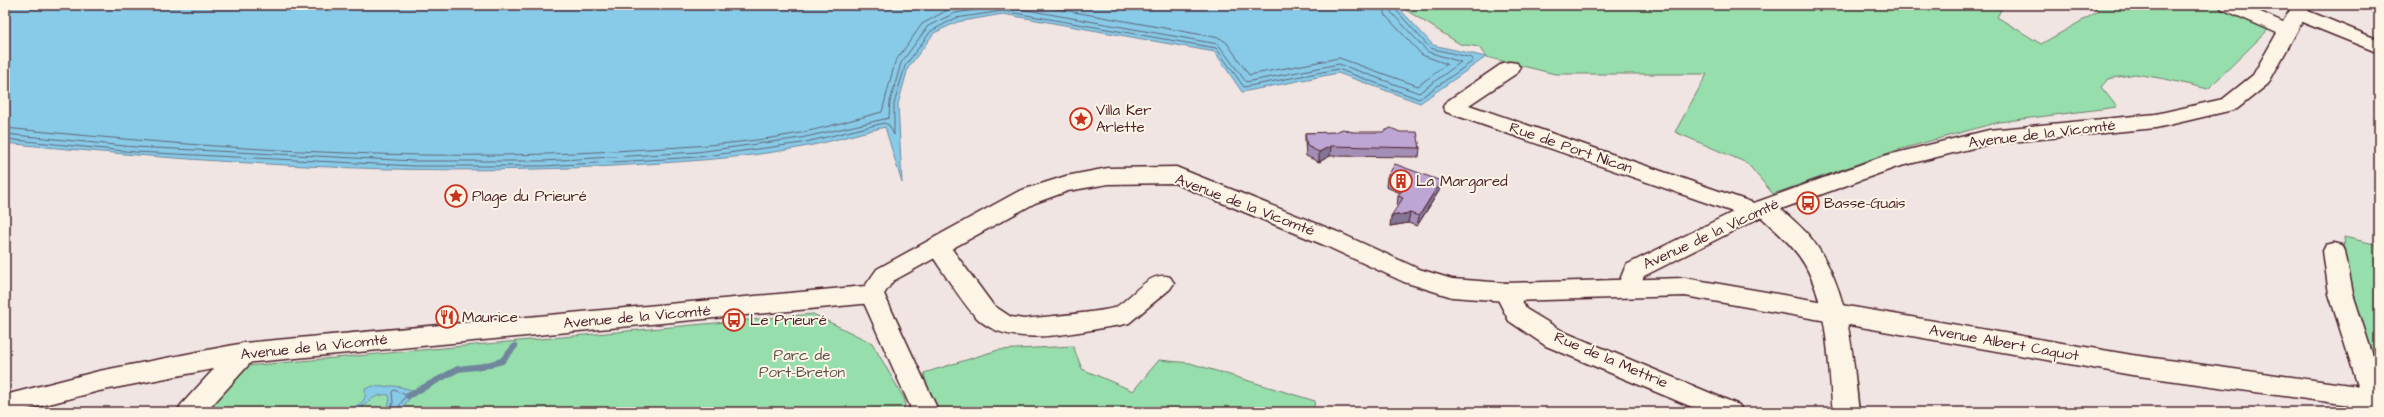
<svg xmlns="http://www.w3.org/2000/svg" width="2384" height="417" viewBox="0 0 2384 417" font-family="'Architects Daughter',sans-serif">
  <style>
    .green { fill: #96deac; stroke: #707e6c }
    .water { fill: #87cbe8; stroke: #6f869c }
    .lines { fill: none; stroke-linecap: round; stroke-linejoin: round }
    .shore { stroke: #626477; stroke-width: 1 }
    .stream { stroke: #6f869c; stroke-width: 6 }
    .minor-casing { stroke: #4a1f2b; stroke-width: 3 }
    .major-casing { stroke: #4a1f2b; stroke-width: 3 }
    .minor { fill: #fcf5e5; fill-rule: evenodd }
    .major { fill: #fcf5e5; fill-rule: evenodd }
    .wall { fill: #a38fb6; stroke: #4a1f2b }
    .shaded-wall { fill: #857494; stroke: #4a1f2b }
    .building { fill: #bea6d4; stroke: #4a1f2b }
    .labels { text-anchor: middle; dominant-baseline: central; stroke-width: 4; stroke-linejoin: round; paint-order: stroke }
    .poi-label { font-size: 15px; fill: #4a1f2b; stroke: #fcf5e5; text-anchor: start }
    .street-label { font-size: 15px; fill: #4a1f2b; stroke: #fcf5e5 }
    .park-label { font-size: 15px; fill: #5d4f4b; stroke: #fcf5e5 }
  </style>
  <rect width="100%" height="100%" fill="#f0e5e2"/>
  <filter id="ink" filterUnits="userSpaceOnUse"><feTurbulence type="fractalNoise" baseFrequency=".025" numOctaves="2"/><feDisplacementMap in="SourceGraphic" scale="8" xChannelSelector="R" yChannelSelector="G"/><feConvolveMatrix kernelMatrix="1 2 1 2 8 2 1 2 1" color-interpolation-filters="sRGB"/></filter>
  <g filter="url(#ink)">
    <g class="green">
      <path d="M1398 5H1992L2001 10 1997 17 2041 44 2099 11 2089 5H2216L2269 29 2208 89 2165 79 2135 74 2108 79 2101 87 2117 107 1999 122 1894 151 1773 194 1747 163 1675 132 1707 74H1555L1486 57 1479 47 1460 44Z"/>
      <path d="M2344 237 2379 245V371L2371 370 2348 292Z"/>
      <path d="M813 314 872 343 905 400 904 412H206L247 366Z"/>
      <path d="M1073 346 1082 369 1133 391 1159 360 1190 363 1315 401 1313 412H930L924 373 998 350Z"/>
    </g>
    <g class="water">
      <path d="M5 5H1396L1433 45 1486 57 1420 103 1338 73 1242 92 1215 52 1003 14 957 22 934 33 908 68 898 104 902 183 885 127C858 133 831 142 803 147 741 159 676 162 613 166 411 177 206 163 5 143Z"/>
      <path d="M373 386C381 388 386 386 393 386 401 386 407 390 416 390L399 412H383C388 407 391 402 389 395 377 393 364 402 359 412H343C354 406 368 405 365 389Z"/>
    </g>
    <g class="lines">
      <g class="shore">
        <path d="M1035 5 1220 38 1227 43 1249 75 1339 58 1418 86 1447 64 1422 55 1386 16 1383 5"/>
        <path d="M5 128C207 148 412 163 615 151 677 147 740 145 800 133 828 127 855 119 882 112L895 62 922 24 951 8 966 5"/>
        <path d="M5 134 135 147 415 161H544L697 152 801 138 889 118 890 102 901 63 928 26 955 13 1004 6 1218 44 1246 82 1339 64 1419 93 1461 62 1428 52 1391 12 1389 5"/>
        <path d="M5 139 135 152 415 166H544L698 157 802 143 884 123 889 125 894 135V104L905 66 931 31 956 18 1003 11 1216 48 1244 87 1338 69 1419 99 1473 61 1472 58 1430 48 1395 9 1394 5"/>
        <path d="M388 412 393 403 392 392 394 390 406 395 396 412"/>
      </g>
      <path class="stream" d="M408 396 458 369 484 366 502 361 515 346"/>
      <g class="minor-casing">
        <g id="minor">
          <path d="M2220 5H2245L2283 22 2293 5H2311L2308 11 2379 40V53L2302 22 2268 84 2237 109 2156 128 1989 144 1897 167 1781 209C1791 218 1802 227 1810 237 1850 287 1852 352 1859 412H1833C1828 364 1829 308 1805 265 1794 246 1777 232 1761 217L1644 276 1637 293 1629 296 1621 293 1617 287 1626 265 1733 212 1446 112 1443 107 1446 102 1503 63 1510 62 1517 63 1520 68 1517 73 1469 105 1754 203 1884 156 1989 130 2156 114 2223 99 2253 75 2277 33 2222 9Z"/>
          <path d="M938 239 946 241 993 305 1011 317 1024 319C1040 317 1107 312 1116 307 1133 297 1149 270 1170 277L1174 283 1170 289 1129 323 1121 325C1078 331 1010 351 977 318 962 303 943 271 930 253L927 247 930 241Z"/>
          <path d="M2334 243 2342 245 2345 251 2353 294 2379 375V407L2375 408 2378 412H2351L2342 395 2345 388 2354 385 2358 386 2329 294 2323 251 2326 245Z"/>
          <path d="M1506 283 1514 286 1526 309 1564 332 1739 405 1743 412H1704L1546 346 1509 321 1494 292 1498 286Z"/>
          <path d="M872 285 880 288 884 294 936 406V412H910V406L860 294 864 288Z"/>
          <path d="M244 343 253 346 256 353 253 360 206 412H177L181 405 235 346Z"/>
        </g>
      </g>
      <g class="major-casing">
        <path id="major" d="M1176 167 1340 233 1419 269 1452 279 1506 283 1685 278 2132 355 2379 389V409L2132 375 1685 296 1506 301 1452 297 1404 282 1324 245 1174 183 1108 184 1068 191 1035 203 893 281 880 300 872 303 244 363 99 391 18 412H5V395L99 371 244 343 865 286 877 269 1019 191 1066 176 1108 168Z"/>
      </g>
      <use href="#minor" class="minor"/>
      <use href="#major" class="major"/>
    </g>
    <g class="wall">
      <path d="M1352 132 1420 148 1419 157 1330 156 1319 162 1306 156 1305 142V133Z"/>
      <path d="M1387 177 1439 191 1417 226 1408 223 1390 226 1398 207 1397 206 1398 196 1400 193 1386 187Z"/>
    </g>
    <g class="shaded-wall">
      <path d="M1331 146 1330 156 1319 162V152Z"/>
      <path d="M1441 181 1439 191 1417 226 1419 216Z"/>
      <path d="M1410 213 1408 223 1390 226 1391 216Z"/>
    </g>
    <g class="building">
      <path d="M1391 128 1400 132H1417L1420 148 1331 146 1319 152 1307 146 1305 133 1335 132 1343 129 1352 132H1382Z"/>
      <path d="M1395 164 1441 181 1419 216 1410 213 1391 216 1403 198 1398 196 1405 185 1387 177Z"/>
    </g>
  </g>
  <defs>
    <g id="sight-ring" transform="scale(1.15)"><circle r="9.5" fill="#fcf5e5" stroke="#c8321e" stroke-width="1.5"/><path d="M0-6L1.8-2.2L6-1.7L2.9 1.2L3.7 5.4L0 3.3L-3.7 5.4L-2.9 1.2L-6-1.7L-1.8-2.2Z" fill="#c8321e"/></g>
    <g id="building-ring" transform="scale(1.15)"><circle r="9.5" fill="#fcf5e5" stroke="#c8321e" stroke-width="1.5"/><path d="M-4-6H4V6H1V3H-1V6H-4ZM-2.5-4.3h1.7v1.8h-1.7ZM.8-4.3h1.7v1.8H.8ZM-2.5-1h1.7V.8h-1.7ZM.8-1h1.7V.8H.8Z" fill="#c8321e"/></g>
    <g id="bus-ring" transform="scale(1.15)"><circle r="9.5" fill="#fcf5e5" stroke="#c8321e" stroke-width="1.5"/><path d="M-5-6H5V4H4V6H2V4H-2V6H-4V4H-5ZM-3.5-4V0h7V-4ZM-3.5 1.2v1.5H-2V1.2ZM2 1.2v1.5H3.5V1.2Z" fill="#c8321e"/></g>
    <g id="restaurant-ring" transform="scale(1.15)"><circle r="9.5" fill="#fcf5e5" stroke="#c8321e" stroke-width="1.5"/><path d="M-5-6h1v4h1v-4h1v4h1v-4h1v5L-1.5 .5V6h-2V.5L-5-1ZM5-6V6H3V1.5H1.5Q1.5-4 5-6Z" fill="#c8321e"/></g>
  </defs>
  <g fill-rule="evenodd">
    <use href="#sight-ring" x="1081" y="119"/>
    <use href="#building-ring" x="1401" y="181"/>
    <use href="#sight-ring" x="456" y="196"/>
    <use href="#bus-ring" x="1808" y="203"/>
    <use href="#restaurant-ring" x="447" y="317"/>
    <use href="#bus-ring" x="734" y="320"/>
  </g>
  <g class="labels">
    <g class="poi-label">
      <text x="1096" y="110">Villa Ker<tspan x="1096" dy="17">Arlette</tspan></text>
      <text x="1416" y="181">La Margared</text>
      <text x="472" y="196">Plage du Prieuré</text>
      <text x="1824" y="203">Basse-Guais</text>
      <text x="462" y="317">Maurice</text>
      <text x="750" y="320">Le Prieuré</text>
    </g>
    <g class="street-label">
      <text transform="translate(2042 134) rotate(-7)">Avenue de la Vicomté</text>
      <text transform="translate(1571 148) rotate(19)">Rue de Port Nican</text>
      <text transform="translate(1245 205) rotate(21)">Avenue de la Vicomté</text>
      <text transform="translate(1711 234) rotate(-25)">Avenue de la Vicomté</text>
      <text transform="translate(637 317) rotate(-5)">Avenue de la Vicomté</text>
      <text transform="translate(2004 343) rotate(10)">Avenue Albert Caquot</text>
      <text transform="translate(314 347) rotate(-6)">Avenue de la Vicomté</text>
      <text transform="translate(1611 360) rotate(23)">Rue de la Mettrie</text>
    </g>
    <g class="park-label">
      <text x="802" y="355">Parc de<tspan x="802" dy="17">Port-Breton</tspan></text>
    </g>
  </g>
  <rect width="2384" height="417" fill="none" stroke="#fcf5e5" stroke-width="20"/>
  <rect x="10" y="10" width="2364" height="397" fill="none" stroke="#4a1f2b" stroke-width="1.5" filter="url(#ink)"/>
</svg>
